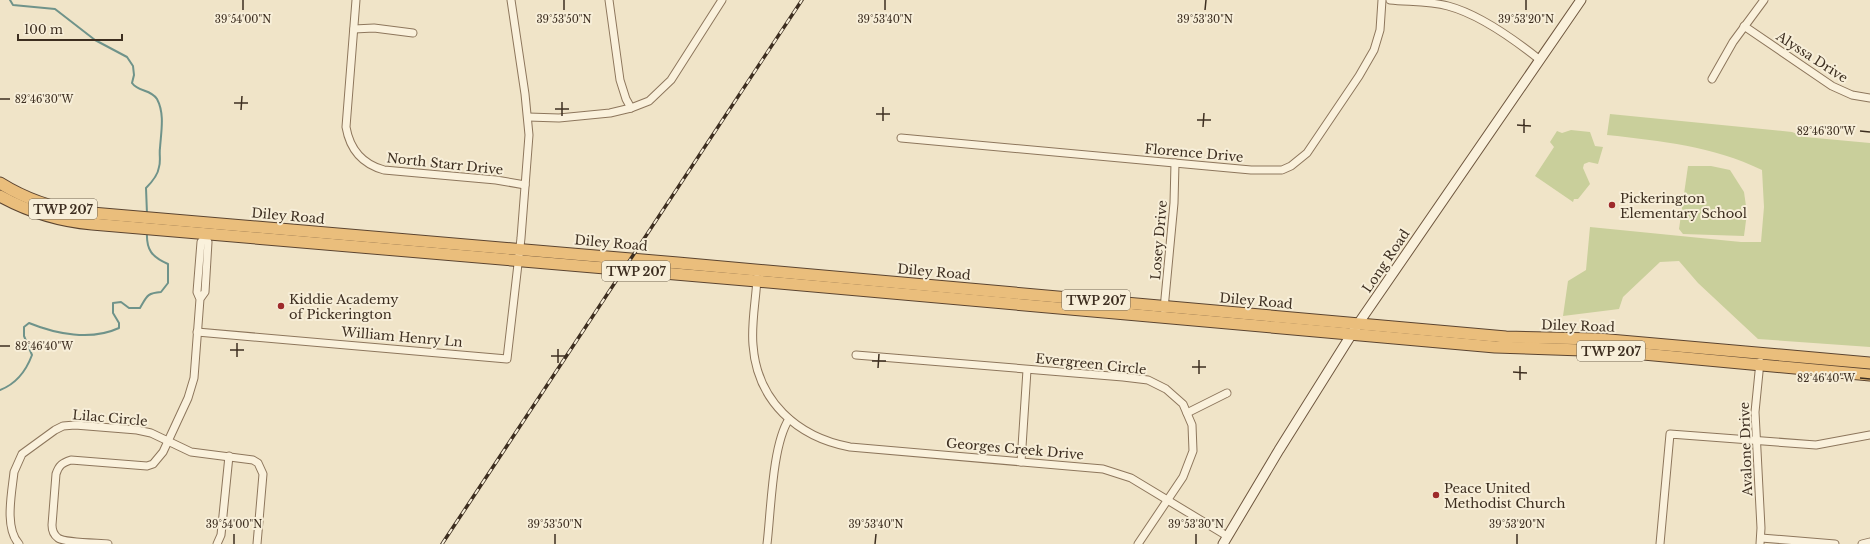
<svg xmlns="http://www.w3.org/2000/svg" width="1870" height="544" viewBox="0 0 1870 544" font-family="'Libre Baskerville',serif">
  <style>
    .green { fill: #c9cf9b }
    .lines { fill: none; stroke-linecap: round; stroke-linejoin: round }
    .stream { stroke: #6f938a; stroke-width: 2 }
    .minor-casing { stroke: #8d765c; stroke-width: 9 }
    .secondary-casing { stroke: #6f573f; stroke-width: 11 }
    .trunk-casing { stroke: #5b4430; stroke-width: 13 }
    .minor { stroke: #faf1dc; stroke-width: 7 }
    .secondary { stroke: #faf1dc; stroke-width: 9 }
    .trunk { stroke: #eabe7c; stroke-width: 11 }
    .rail-casing { stroke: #3d2e20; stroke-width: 3.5 }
    .rail { stroke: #f7eed8; stroke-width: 2; stroke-dasharray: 6; stroke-linecap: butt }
    .ticks { fill: none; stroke: #3d2e20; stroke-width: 1.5 }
    .poi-dot { fill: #9e2a2b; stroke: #f7eed8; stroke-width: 1.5 }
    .labels { text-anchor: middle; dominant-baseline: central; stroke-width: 4; stroke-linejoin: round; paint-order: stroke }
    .shield { fill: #f7eed8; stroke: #756857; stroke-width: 1 }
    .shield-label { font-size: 12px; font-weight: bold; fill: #3d2e20 }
    .street-label { font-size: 13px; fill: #3d2e20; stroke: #f7eed8 }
    .poi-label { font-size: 13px; fill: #3d2e20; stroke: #f7eed8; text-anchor: start }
    .ticks-label { font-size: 10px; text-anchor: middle; fill: #3d2e20; stroke: #f7eed8; stroke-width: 4; stroke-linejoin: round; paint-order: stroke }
  </style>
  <rect width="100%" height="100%" fill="#f0e4c8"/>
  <g class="green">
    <path d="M1610 114 1792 132 1805 137 1870 143V347L1758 339 1698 283 1679 261 1660 262 1623 297 1619 309 1563 316 1568 281 1586 270 1590 227 1741 242H1761L1764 207 1762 170C1712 146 1662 141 1607 135Z"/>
    <path d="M1571 130 1590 132 1595 146 1603 147 1598 164 1589 162 1584 164 1583 168 1590 184 1578 199H1574L1573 202 1535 176 1554 147 1550 142 1557 131 1562 133Z"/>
    <path d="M1688 166H1711L1730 170 1744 192 1747 213 1744 236 1683 234 1679 229Z"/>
  </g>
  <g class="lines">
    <g class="stream">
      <path d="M10 0 13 5 55 9 95 40 127 57 133 66 134 75 132 83C138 92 151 89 157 99 165 114 161 132 160 148 159 154 161 161 159 167 158 175 152 182 146 188L147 214"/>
      <path d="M0 390C16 384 26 371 32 355L24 336V327L29 323C56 334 91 341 119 328V323L113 313V303L121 302 129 308H140C147 296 147 293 161 292L168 283V264C152 257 146 250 147 232"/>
    </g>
    <g class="minor-casing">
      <g id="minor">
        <path d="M356 0 346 127C350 150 362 164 384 170L496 180 525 185"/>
        <path d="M609 0 620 80 626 99 631 108"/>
        <path d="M1390 0C1408 2 1429 1 1448 6 1478 14 1515 40 1540 60"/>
        <path d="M1744 26 1832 86 1852 95 1870 98"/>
        <path d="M354 29 374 28 413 33"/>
        <path d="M1712 79 1733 42 1764 0"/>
        <path d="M528 117 559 118 610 113 631 108 649 101 671 80 722 0"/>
        <path d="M901 138 1251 170H1282L1291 166 1307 153 1359 76 1374 50 1380 30 1382 0"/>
        <path d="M757 278C756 300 751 323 753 345 757 401 797 437 850 447L1103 469 1131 478 1227 536"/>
        <path d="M1164 309 1174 203 1175 163"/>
        <path d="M197 332 507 359 521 238 529 135 525 94 511 0"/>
        <path d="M856 355 1123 377 1148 380 1166 389 1183 404 1192 425 1193 451 1183 477 1138 544"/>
        <path d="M1760 362 1755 412 1761 528 1760 544"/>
        <path d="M1187 413 1227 393"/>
        <path d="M1021 462 1027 370"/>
        <path d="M1761 538 1835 544"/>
        <path d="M19 544C4 528 12 492 14 472L22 454 55 430 63 426 75 425 137 430 151 433 191 452 253 460 258 463 263 474 257 544"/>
        <path d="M108 544C98 543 65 543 58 538 54 535 52 530 52 525L56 474C59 465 62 463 71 460L147 466 153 464 163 452 188 398 194 378 200 299 197 292 201 242 205 237 208 242 205 292 200 299"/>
        <path d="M217 544 221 535 229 456"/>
        <path d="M767 544C771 512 772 445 789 419"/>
        <path d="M1660 544 1670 434 1816 445 1870 435"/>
        <path d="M1862 544 1870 542"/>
      </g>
    </g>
    <g class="secondary-casing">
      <path id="secondary" d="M1223 544 1279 450 1358 324 1581 0"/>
    </g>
    <g class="trunk-casing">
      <g id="trunk">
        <path d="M0 183C24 198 52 208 80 212L678 263 1506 337 1598 339 1870 363"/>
        <path d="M0 196C29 212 59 221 92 224L757 281 1495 347 1611 351 1870 375"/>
      </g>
    </g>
    <use href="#minor" class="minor"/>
    <use href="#secondary" class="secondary"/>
    <use href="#trunk" class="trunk"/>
    <g class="rail-casing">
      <path id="rail" d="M442 544 802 0"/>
    </g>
    <use href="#rail" class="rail"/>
  </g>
  <path class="ticks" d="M243 10V0M564 10V0M885 10V0M1205 10 1206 0M1526 10V0M0 99H10M234 103H248M555 109H569M241 110 242 96M876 114H890M562 116V102M1197 120H1211M883 121V107M1517 125 1531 126M1203 127 1204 113M1860 131 1870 132M1524 133V119M0 346H10M230 350H244M551 356H565M237 357V343M872 361H886M558 363V349M1192 367H1206M878 368 879 354M1513 372 1527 373M1199 374V360M1860 378 1870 379M1520 380V366M234 544V534M555 544V534M875 544 876 534M1196 544V534M1517 544V534"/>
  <g class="poi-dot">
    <circle cx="1612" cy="205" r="4"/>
    <circle cx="281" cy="306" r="4"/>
    <circle cx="1436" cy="495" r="4"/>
  </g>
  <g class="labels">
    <g class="shield">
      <rect x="29" y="199" width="68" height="20" rx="3"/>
      <rect x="602" y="261" width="68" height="20" rx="3"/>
      <rect x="1062" y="290" width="68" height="20" rx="3"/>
      <rect x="1577" y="341" width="68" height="20" rx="3"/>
    </g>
    <g class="shield-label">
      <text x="63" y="209">TWP 207</text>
      <text x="636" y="271">TWP 207</text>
      <text x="1096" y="300">TWP 207</text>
      <text x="1611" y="351">TWP 207</text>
    </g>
    <g class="street-label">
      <text transform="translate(1812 57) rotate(33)">Alyssa Drive</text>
      <text transform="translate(1194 153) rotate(5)">Florence Drive</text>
      <text transform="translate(445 164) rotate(6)">North Starr Drive</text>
      <text transform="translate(288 216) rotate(5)">Diley Road</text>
      <text transform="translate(1159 240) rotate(-85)">Losey Drive</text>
      <text transform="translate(611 243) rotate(5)">Diley Road</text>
      <text transform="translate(1386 261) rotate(-56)">Long Road</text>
      <text transform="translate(934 272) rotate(5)">Diley Road</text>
      <text transform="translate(1256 301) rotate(5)">Diley Road</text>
      <text transform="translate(1578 326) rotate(2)">Diley Road</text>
      <text transform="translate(402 337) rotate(5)">William Henry Ln</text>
      <text transform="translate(1091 364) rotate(6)">Evergreen Circle</text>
      <text transform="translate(110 418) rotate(5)">Lilac Circle</text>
      <text transform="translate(1015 449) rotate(5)">Georges Creek Drive</text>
      <text transform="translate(1746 449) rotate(-92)">Avalone Drive</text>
    </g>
    <g class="poi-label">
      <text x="1620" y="198">Pickerington<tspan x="1620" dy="15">Elementary School</tspan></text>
      <text x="289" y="299">Kiddie Academy<tspan x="289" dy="15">of Pickerington</tspan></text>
      <text x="1444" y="488">Peace United<tspan x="1444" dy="15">Methodist Church</tspan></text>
    </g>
  </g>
  <g class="ticks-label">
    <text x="243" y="23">39°54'00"N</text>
    <text x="564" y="23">39°53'50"N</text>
    <text x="885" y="23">39°53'40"N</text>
    <text x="1205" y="23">39°53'30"N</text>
    <text x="1526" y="23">39°53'20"N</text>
    <text x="44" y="103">82°46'30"W</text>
    <text x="1826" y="135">82°46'30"W</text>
    <text x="44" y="350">82°46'40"W</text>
    <text x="1826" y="382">82°46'40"W</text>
    <text x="234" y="528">39°54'00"N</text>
    <text x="555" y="528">39°53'50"N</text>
    <text x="876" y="528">39°53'40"N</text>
    <text x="1196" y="528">39°53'30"N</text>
    <text x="1517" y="528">39°53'20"N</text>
  </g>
  <path d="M18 34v6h104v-6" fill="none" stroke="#3d2e20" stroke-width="2"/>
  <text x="24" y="34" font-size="12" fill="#3d2e20" stroke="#f7eed8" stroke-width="3" paint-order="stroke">100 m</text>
</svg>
